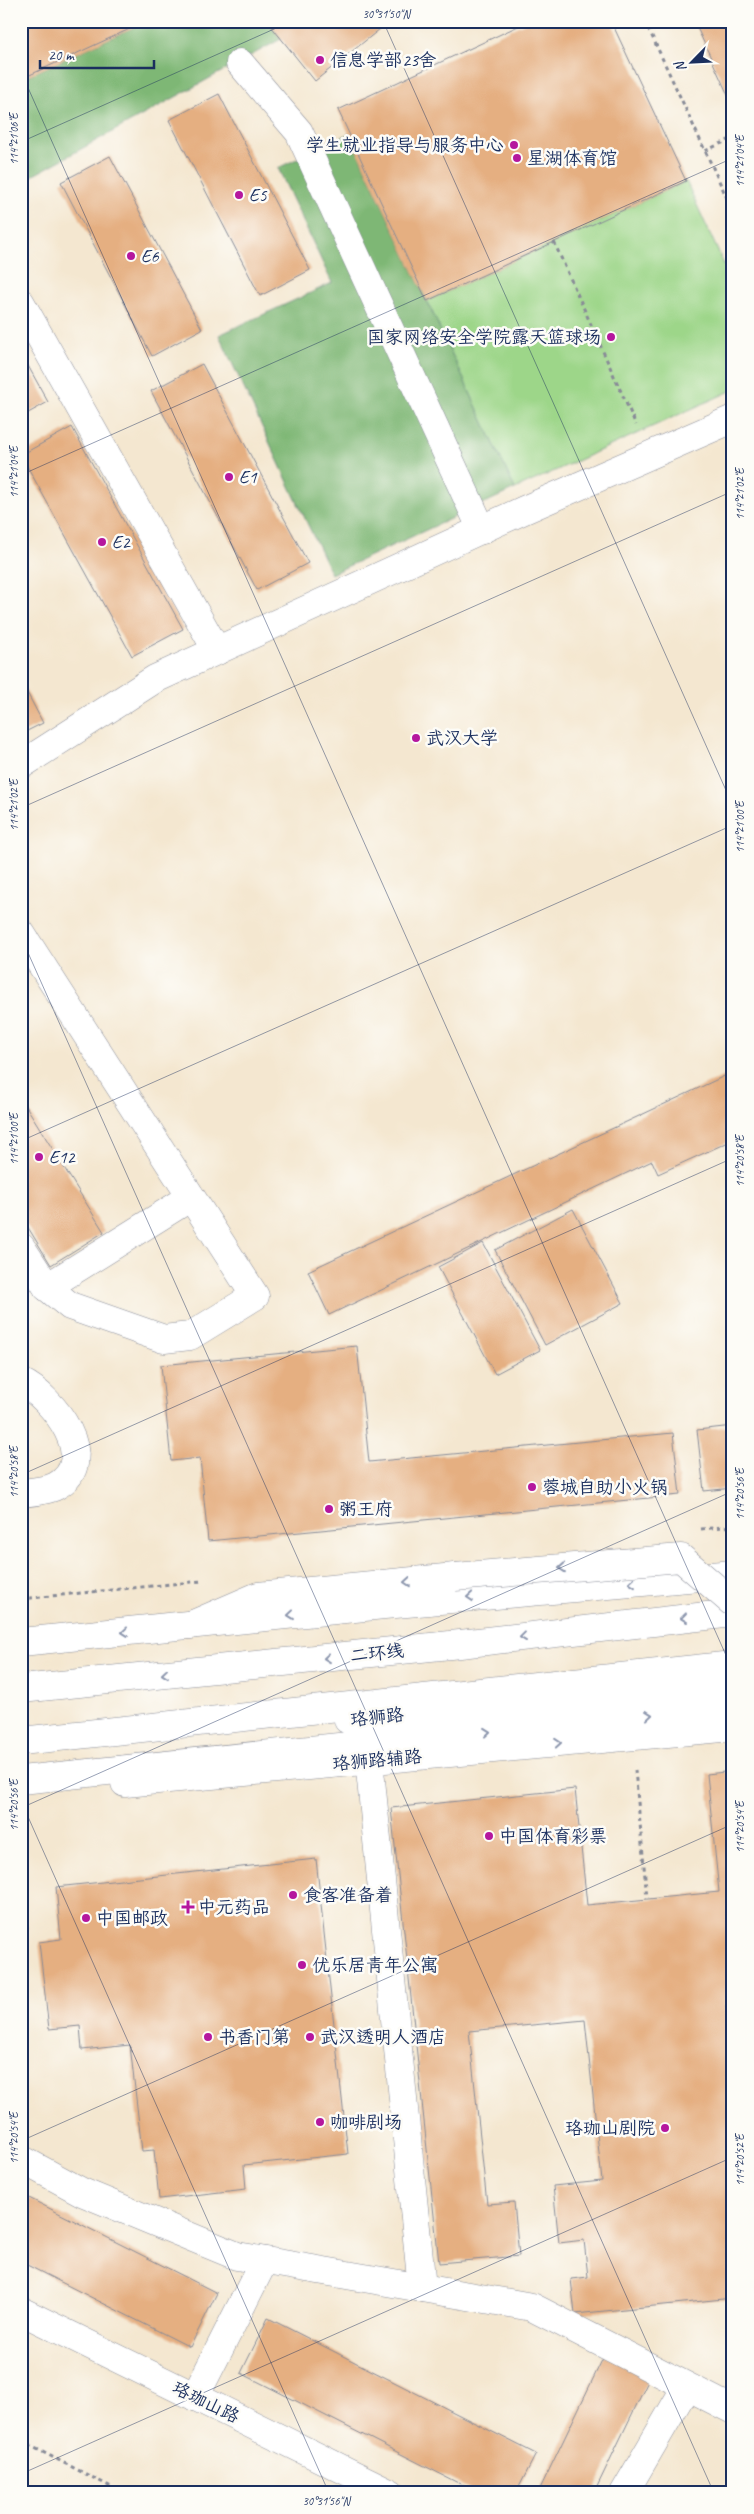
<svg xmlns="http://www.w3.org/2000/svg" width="754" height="2514" viewBox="0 0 754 2514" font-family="Caveat,'LXGW WenKai TC',sans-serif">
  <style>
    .green { fill: #9dd689; stroke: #5c8274 }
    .forest { fill: #7eb775; stroke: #4c736a }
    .building { fill: #e5af81 }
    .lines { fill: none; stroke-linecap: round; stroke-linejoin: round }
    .minor-casing { stroke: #888b97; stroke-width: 29 }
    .major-casing { stroke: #888b97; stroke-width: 29 }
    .highway-casing { stroke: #888b97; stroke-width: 29 }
    .path { stroke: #888b97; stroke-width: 3; stroke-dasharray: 4 4; stroke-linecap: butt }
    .minor { stroke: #fff; stroke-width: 28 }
    .major { stroke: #fff; stroke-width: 28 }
    .highway { stroke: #fff; stroke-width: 28 }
    .highway-bridge-casing { stroke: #888b97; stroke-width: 29; stroke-linecap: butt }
    .highway-bridge { stroke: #fff; stroke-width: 28 }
    .oneway { stroke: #8d97ae }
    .ticks { fill: none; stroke: #1b2f5e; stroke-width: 1; stroke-opacity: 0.45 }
    .poi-dot { fill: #b5179e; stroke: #fdfcf7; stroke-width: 2 }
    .labels { text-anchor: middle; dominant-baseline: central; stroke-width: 5; stroke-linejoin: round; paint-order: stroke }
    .poi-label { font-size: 18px; fill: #1b2f5e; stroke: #fdfcf7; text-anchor: start }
    .street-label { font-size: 18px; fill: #1b2f5e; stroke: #fdfcf7 }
    .neatline { fill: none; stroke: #1b2f5e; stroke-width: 2 }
    .ticks-label { font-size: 12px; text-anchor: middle; fill: #1b2f5e }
  </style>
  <rect width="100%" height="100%" fill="#fdfcf7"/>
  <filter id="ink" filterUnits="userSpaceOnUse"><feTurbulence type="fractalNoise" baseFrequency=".02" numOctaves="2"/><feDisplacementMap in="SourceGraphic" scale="10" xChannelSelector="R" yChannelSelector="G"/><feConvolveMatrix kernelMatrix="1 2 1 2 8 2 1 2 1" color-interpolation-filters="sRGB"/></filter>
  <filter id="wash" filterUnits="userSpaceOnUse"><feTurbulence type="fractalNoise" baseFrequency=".0096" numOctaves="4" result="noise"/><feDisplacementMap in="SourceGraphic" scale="20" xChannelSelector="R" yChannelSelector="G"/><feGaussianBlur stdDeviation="1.12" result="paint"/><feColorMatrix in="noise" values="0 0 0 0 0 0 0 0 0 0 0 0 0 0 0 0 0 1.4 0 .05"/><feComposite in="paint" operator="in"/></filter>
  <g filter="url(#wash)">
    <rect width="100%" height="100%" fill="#f4e7d0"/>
    <path class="green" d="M686 181 733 284V390L515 489 427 301Z"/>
    <g class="forest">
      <path d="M147 21H267L281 39 21 182V79Z"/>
      <path d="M349 134 515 489 331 574 219 335 332 283 278 168Z"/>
    </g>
    <g id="blocks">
      <g class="building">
        <path d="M21 21H147L21 79Z"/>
        <path d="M267 21H390L315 81Z"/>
        <path d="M529 21H611L686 181 427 301 338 110Z"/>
        <path d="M694 21H733V106Z"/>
        <path d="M219 94 310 270 260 296 169 120Z"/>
        <path d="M110 156 202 329 152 356 61 182Z"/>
        <path d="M21 353 48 402 21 417Z"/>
        <path d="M202 364 308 563 257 590 151 391Z"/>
        <path d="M72 427 183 629 132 656 21 455Z"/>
        <path d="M21 681 43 723 21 734Z"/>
        <path d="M733 1072V1140L658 1174 652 1161 329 1315 308 1271Z"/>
        <path d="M21 1098 104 1232 51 1265 21 1216Z"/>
        <path d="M573 1209 623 1303 545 1345 495 1250Z"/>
        <path d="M483 1243 540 1350 495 1374 438 1267Z"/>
        <path d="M357 1346 369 1462 673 1433 680 1495 208 1541 200 1458 171 1461 161 1365Z"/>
        <path d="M733 1426V1488L704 1491 697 1430Z"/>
        <path d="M733 1771V2005H726L733 2074V2298L575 2314 571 2279 588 2277 584 2240 559 2243 553 2186 602 2181 585 2020 469 2031 487 2204 514 2202 519 2256 439 2263 391 1808 575 1789 587 1905 719 1892 707 1774Z"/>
        <path d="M316 1859 348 2154 244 2165 246 2189 159 2199 154 2150 142 2151 130 2045 82 2050 80 2026 49 2029 39 1942 61 1939 56 1887Z"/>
        <path d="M21 1917 28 1928 21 1932Z"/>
        <path d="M21 2194 217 2293 190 2347 21 2262Z"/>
        <path d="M268 2318 536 2454 516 2493H478L241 2373Z"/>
        <path d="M605 2354 650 2377 594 2493H538Z"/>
      </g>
    </g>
  </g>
  <g filter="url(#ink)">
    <use href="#blocks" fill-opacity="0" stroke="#888b97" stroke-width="1"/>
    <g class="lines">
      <g class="minor-casing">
        <g id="minor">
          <path d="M240 63 299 132 482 530"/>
          <path d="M21 303 217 651"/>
          <path d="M21 765 155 679 524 510 733 419"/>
          <path d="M21 933 255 1296 190 1336 164 1339 70 1306 47 1287 21 1247"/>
          <path d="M47 1287 191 1197"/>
          <path d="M21 1382C53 1397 102 1461 56 1486 46 1491 32 1492 21 1493"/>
          <path d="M369 1760 422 2288"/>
          <path d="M125 1783 733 1727"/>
          <path d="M21 2159 82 2192 237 2256 532 2307 733 2410"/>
          <path d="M21 2311 391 2493"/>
          <path d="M195 2397 264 2261"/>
          <path d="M624 2493 686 2387"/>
        </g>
      </g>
      <g class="major-casing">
        <g id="major">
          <path d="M21 1642 384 1605 733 1574"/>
          <path d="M348 1720 733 1680"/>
        </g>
      </g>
      <g class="highway-casing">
        <g id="highway">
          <path d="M191 1625 258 1596 455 1577"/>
          <path d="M21 1689 460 1644 733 1613"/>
          <path d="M21 1741 733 1665"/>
          <path d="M21 1780 733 1706"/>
        </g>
      </g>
      <g class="path">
        <path d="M645 21 733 211"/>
        <path d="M705 151 733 138"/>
        <path d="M554 242 636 425"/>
        <path d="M701 1529 733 1526"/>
        <path d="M21 1599 202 1581"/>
        <path d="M635 1770 647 1898"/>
        <path d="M21 2441 123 2493"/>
      </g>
      <use href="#minor" class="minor"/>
      <use href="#major" class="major"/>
      <use href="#highway" class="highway"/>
      <g class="highway-bridge-casing">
        <path id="highway-bridge" d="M455 1577 681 1558 733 1603"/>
      </g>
      <use href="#highway-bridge" class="highway-bridge"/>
    </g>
    <defs><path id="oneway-chevron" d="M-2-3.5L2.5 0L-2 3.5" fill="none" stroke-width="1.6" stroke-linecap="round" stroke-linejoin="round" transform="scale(1.25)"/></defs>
    <g class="oneway">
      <use href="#oneway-chevron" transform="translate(562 1568) rotate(175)"/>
      <use href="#oneway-chevron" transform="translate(407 1582) rotate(175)"/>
      <use href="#oneway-chevron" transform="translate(632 1583) rotate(175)"/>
      <use href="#oneway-chevron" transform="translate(470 1597) rotate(175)"/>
      <use href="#oneway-chevron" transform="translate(291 1615) rotate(174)"/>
      <use href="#oneway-chevron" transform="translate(684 1618) rotate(173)"/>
      <use href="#oneway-chevron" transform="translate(125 1632) rotate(174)"/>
      <use href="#oneway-chevron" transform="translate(523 1637) rotate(173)"/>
      <use href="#oneway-chevron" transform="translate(327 1658) rotate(174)"/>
      <use href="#oneway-chevron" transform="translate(165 1674) rotate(174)"/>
      <use href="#oneway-chevron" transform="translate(649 1715) rotate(-6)"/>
      <use href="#oneway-chevron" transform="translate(487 1732) rotate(-6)"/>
      <use href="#oneway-chevron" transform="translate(558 1743) rotate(-5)"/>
    </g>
  </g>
  <path class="ticks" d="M383 21 733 806M21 72 733 1671M21 142 292 21M21 475 733 158M21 808 733 491M21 937 714 2493M21 1141 733 825M21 1475 733 1158M21 1801 329 2493M21 1808 733 1491M21 2141 733 1824M21 2474 733 2157M728 2493 733 2491"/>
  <g class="poi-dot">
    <circle cx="320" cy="60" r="5"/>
    <circle cx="514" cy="145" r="5"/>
    <circle cx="517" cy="158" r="5"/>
    <circle cx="239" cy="195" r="5"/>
    <circle cx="131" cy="256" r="5"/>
    <circle cx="611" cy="337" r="5"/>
    <circle cx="229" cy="477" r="5"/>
    <circle cx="102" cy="542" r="5"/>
    <circle cx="416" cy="738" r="5"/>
    <circle cx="39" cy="1157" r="5"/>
    <circle cx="532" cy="1487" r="5"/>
    <circle cx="329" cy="1509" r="5"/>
    <circle cx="489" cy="1836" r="5"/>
    <circle cx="293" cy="1895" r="5"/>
    <path d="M185.5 1899.5h5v5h5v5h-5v5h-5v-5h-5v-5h5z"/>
    <circle cx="86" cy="1918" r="5"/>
    <circle cx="302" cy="1965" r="5"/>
    <circle cx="208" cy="2037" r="5"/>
    <circle cx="310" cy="2037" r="5"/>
    <circle cx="320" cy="2122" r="5"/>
    <circle cx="665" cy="2128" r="5"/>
  </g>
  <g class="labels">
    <g class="poi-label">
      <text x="330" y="60">信息学部23舍</text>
      <text x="504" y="145" text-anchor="end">学生就业指导与服务中心</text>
      <text x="527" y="158">星湖体育馆</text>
      <text x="249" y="195">E5</text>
      <text x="141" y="256">E6</text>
      <text x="601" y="337" text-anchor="end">国家网络安全学院露天篮球场</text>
      <text x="239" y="477">E1</text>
      <text x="112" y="542">E2</text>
      <text x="426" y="738">武汉大学</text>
      <text x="49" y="1157">E12</text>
      <text x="542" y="1487">蓉城自助小火锅</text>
      <text x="339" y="1509">粥王府</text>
      <text x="499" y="1836">中国体育彩票</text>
      <text x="303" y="1895">食客准备着</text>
      <text x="198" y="1907">中元药品</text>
      <text x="96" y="1918">中国邮政</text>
      <text x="312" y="1965">优乐居青年公寓</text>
      <text x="218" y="2037">书香门第</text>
      <text x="320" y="2037">武汉透明人酒店</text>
      <text x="330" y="2122">咖啡剧场</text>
      <text x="655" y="2128" text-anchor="end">珞珈山剧院</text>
    </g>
    <g class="street-label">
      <text transform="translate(377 1653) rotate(-6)">二环线</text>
      <text transform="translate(377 1717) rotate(-6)">珞狮路</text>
      <text transform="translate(377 1760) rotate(-5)">珞狮路辅路</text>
      <text transform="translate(206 2402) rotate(26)">珞珈山路</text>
    </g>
  </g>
  <rect width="754" height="2514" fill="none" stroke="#fdfcf7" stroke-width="55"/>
  <g transform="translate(692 62) rotate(246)" stroke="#fdfcf7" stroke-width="4" paint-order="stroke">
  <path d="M0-4L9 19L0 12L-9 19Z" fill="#1b2f5e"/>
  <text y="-8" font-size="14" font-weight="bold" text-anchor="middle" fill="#1b2f5e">N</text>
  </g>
  <path d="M40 60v8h114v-8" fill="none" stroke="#1b2f5e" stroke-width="2.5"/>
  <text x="48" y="60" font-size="15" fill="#1b2f5e" stroke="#fdfcf7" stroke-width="4" paint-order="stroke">20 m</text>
  <rect x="28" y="28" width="698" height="2458" class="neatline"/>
  <g class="ticks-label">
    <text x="386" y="18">30°31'50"N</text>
    <text transform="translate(14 139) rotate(-90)" y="4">114°21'06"E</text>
    <text transform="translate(740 161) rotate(-90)" y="4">114°21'04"E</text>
    <text transform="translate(14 472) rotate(-90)" y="4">114°21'04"E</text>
    <text transform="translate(740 494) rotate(-90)" y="4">114°21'02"E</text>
    <text transform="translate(14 805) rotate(-90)" y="4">114°21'02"E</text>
    <text transform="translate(740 827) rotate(-90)" y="4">114°21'00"E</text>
    <text transform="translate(14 1139) rotate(-90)" y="4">114°21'00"E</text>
    <text transform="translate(740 1161) rotate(-90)" y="4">114°20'58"E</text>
    <text transform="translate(14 1472) rotate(-90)" y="4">114°20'58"E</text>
    <text transform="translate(740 1494) rotate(-90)" y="4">114°20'56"E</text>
    <text transform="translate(14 1805) rotate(-90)" y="4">114°20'56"E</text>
    <text transform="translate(740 1827) rotate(-90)" y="4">114°20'54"E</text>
    <text transform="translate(14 2138) rotate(-90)" y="4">114°20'54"E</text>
    <text transform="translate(740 2160) rotate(-90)" y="4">114°20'52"E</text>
    <text x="326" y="2505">30°31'56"N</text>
  </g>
</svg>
